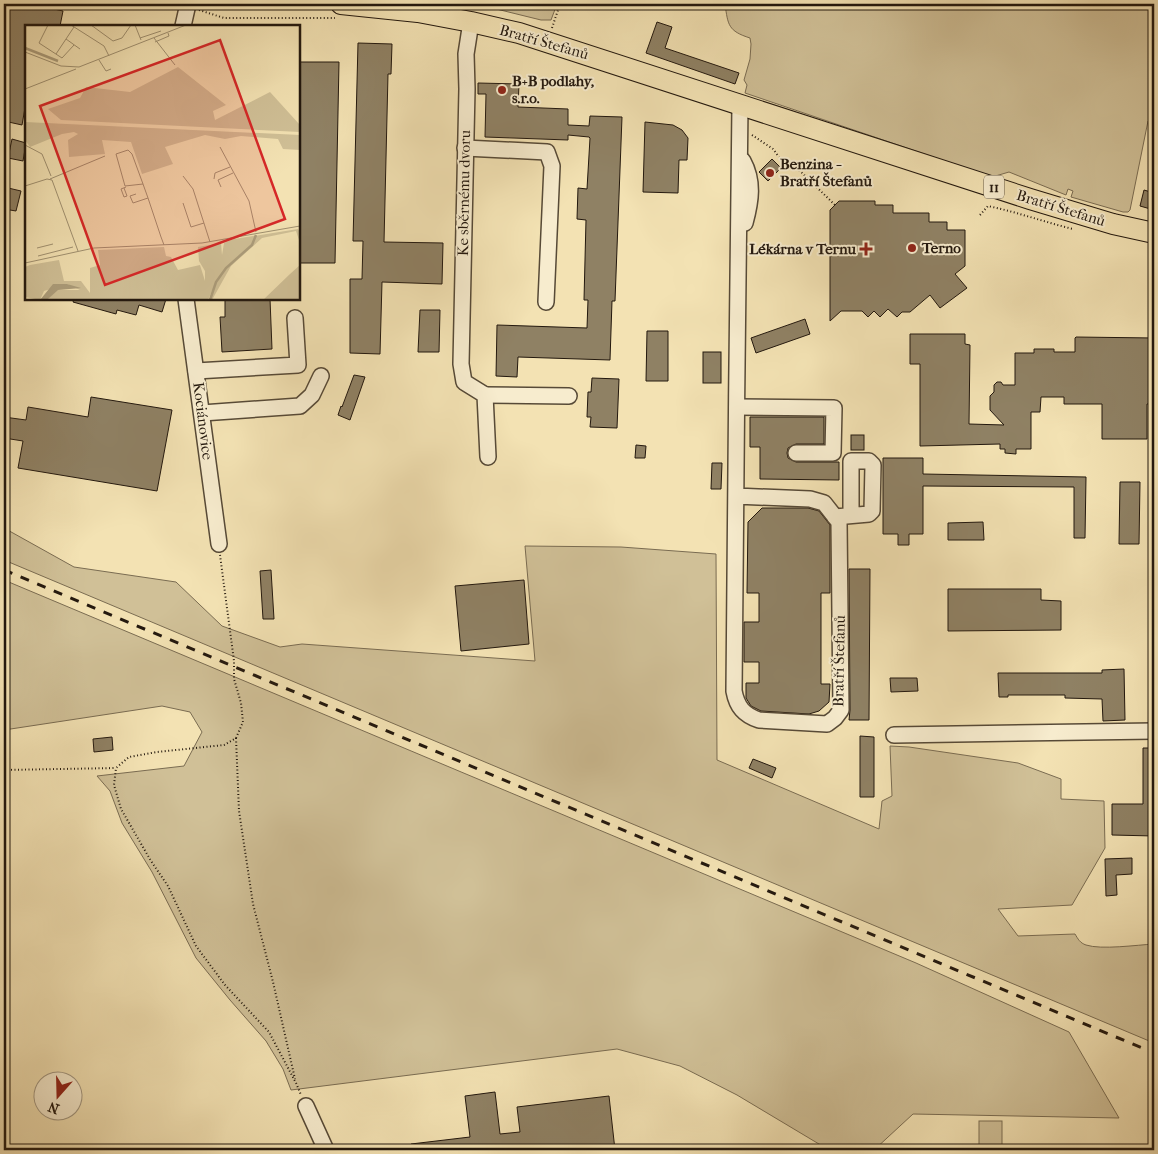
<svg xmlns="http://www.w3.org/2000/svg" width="1158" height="1154" viewBox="0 0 1158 1154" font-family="'IM FELL French Canon',serif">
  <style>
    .green { fill: #d0c097; stroke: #7a6c52 }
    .building { fill: #8f8164; stroke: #23180e }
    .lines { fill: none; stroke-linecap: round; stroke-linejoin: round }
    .minor-casing { stroke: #574a37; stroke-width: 18 }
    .major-casing { stroke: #23180e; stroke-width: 22 }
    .path { stroke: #23180e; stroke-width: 2; stroke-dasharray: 1 2.5; stroke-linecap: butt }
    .minor { stroke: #f7ecce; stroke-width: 15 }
    .major { stroke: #f3e2b3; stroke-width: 20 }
    .rail { stroke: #23180e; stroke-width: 3; stroke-dasharray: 9 9; stroke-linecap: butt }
    .poi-dot { fill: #8f2418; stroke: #f7ecce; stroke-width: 2 }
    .labels { text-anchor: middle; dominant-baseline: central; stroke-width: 4; stroke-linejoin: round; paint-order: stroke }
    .shield { fill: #f7ecce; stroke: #635848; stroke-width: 1 }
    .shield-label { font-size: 14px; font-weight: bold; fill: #23180e }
    .street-label { font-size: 15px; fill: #23180e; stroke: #f7ecce }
    .poi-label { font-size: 15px; font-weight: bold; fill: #23180e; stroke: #f7ecce; text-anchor: start }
    .inset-river { fill: none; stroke: #ac9d7b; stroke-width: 2.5 }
    .inset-road { fill: none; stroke: #a09171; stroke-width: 1 }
    .view { fill: #d62828; fill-opacity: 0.15; stroke: #d62828; stroke-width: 2.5 }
    .inset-edge { fill: none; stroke: #23180e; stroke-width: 2.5 }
  </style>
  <rect width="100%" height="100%" fill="#f3e2b3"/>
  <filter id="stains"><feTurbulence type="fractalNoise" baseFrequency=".004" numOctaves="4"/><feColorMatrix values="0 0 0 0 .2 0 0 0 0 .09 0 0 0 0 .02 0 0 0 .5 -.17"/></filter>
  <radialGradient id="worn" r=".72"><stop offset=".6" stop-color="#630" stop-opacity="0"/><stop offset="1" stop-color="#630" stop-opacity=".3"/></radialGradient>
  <g class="green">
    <path d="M476 4H557L551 20H541Z"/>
    <path d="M725 4H1154V121H1148L1130 210 1128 212H1123L1071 197 1073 191 1068 189 1066 195 1009 172 992 177 745 93 747 85 744 80 750 59 751 44 750 38C728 31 728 25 725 4Z"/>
    <path d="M4 528 74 567 176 582 222 626 280 647 302 644 535 661 525 546 621 547 716 554 717 760 879 829 882 801 892 796 890 746 909 747 1018 763 1061 779V799L1104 801 1105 848 1072 905 998 909 1018 936 1075 934C1078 939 1080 943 1086 945 1101 950 1137 945 1154 944V1043L4 560Z"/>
    <path d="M4 580 916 963 1069 1032 1119 1118 913 1114 874 1150H829L737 1095 680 1066 617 1049 291 1090 283 1069 266 1041 230 1000 196 958 152 872 122 823 110 791 97 776 184 766 202 732 190 712 162 706 4 730Z"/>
    <rect x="979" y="1121" width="23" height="29"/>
  </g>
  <g class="building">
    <path d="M4 4H32L63 11 60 26H26V102L22 125 4 121Z"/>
    <path d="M657 22 672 27 665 48 739 73 735 84 646 53Z"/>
    <path d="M358 43 392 44 391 74H388L384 242 443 243 442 284 382 282 380 354 350 353V279H362L363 241H353Z"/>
    <path d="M299 62H339L335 263H299Z"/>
    <path d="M478 83 519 84 518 107 568 109V125L589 126 590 116 622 117 615 301H612L610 360 518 357 517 377 496 376 497 325 587 328 588 300H584L586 220 577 219 578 188 587 189 590 138 589 137 568 135V140L485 137 486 94H478Z"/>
    <path d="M645 122 673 125 682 130 688 138 687 160H679L678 193 643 192Z"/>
    <path d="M12 139 26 143 23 161 8 158Z"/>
    <path d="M772 159 781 168 768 181 759 172Z"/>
    <path d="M4 187 21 191 16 211 4 209Z"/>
    <path d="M1144 190 1154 193V210L1140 206Z"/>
    <path d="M839 201H875V205H893V213H929V222H947V230H965V266L955 274 967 288 940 308 930 295 910 312H902L897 317 888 309 880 317 874 311 868 317 862 311H841L830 321V210Z"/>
    <path d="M74 299H166L162 312 139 305 136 315 117 310 116 314 73 302Z"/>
    <path d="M225 299H270L272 349 222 352 220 317H225Z"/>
    <path d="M420 310H440L439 352H418Z"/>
    <path d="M805 319 810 334 756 353 751 338Z"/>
    <path d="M647 331H668V381H646Z"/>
    <path d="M910 334H965V344L970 345 969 424 1004 425 990 410V396L994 392V385L997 382H1001L1003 385H1015V353H1034V349H1054V352H1075V338L1076 337 1154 338V404H1147V439H1102V404H1064V397H1041L1040 412H1031V449H1016V454L1005 453V449H1000V444L920 446V364H910Z"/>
    <rect x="703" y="352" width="18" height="31"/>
    <path d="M354 375 365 377 350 420 338 415 341 406 342 407Z"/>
    <path d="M592 378 619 379 617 428 590 427 591 417H587L588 392H591Z"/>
    <path d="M91 397 172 410 157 491 18 468 23 441 4 438V417L26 420 28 407 88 417Z"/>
    <path d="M750 417H824V444H796L788 448 787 453 788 458 796 462H839V480L760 479V447H750Z"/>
    <rect x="851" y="435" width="13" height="15"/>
    <path d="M636 445 646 446 645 458H635Z"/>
    <path d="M883 458H923V474L1086 477 1085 538H1074V487L923 486V534H909V545H898V534H883Z"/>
    <path d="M712 463H722L721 489H711Z"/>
    <path d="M1120 482H1140L1139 544H1119Z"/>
    <path d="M762 508H808L819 511 830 525V593H821V684H830L829 702 819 711 809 714 761 711 751 706 746 698V683H759V662H744V622H759V593H747L748 522Z"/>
    <path d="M983 522 984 540H948V523Z"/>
    <path d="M849 569H870L869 720H849L850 710Z"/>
    <path d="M271 570 274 619H263L260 571Z"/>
    <path d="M524 580 529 644 461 651 455 586Z"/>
    <path d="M948 589H1041V600L1061 601V630L948 631Z"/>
    <path d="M1124 669 1125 720 1103 721 1102 699 1065 698V695H1008V697H999L998 673H1102V670Z"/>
    <path d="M890 678H917L918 691 891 692Z"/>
    <path d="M860 736 874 737V797H860Z"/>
    <path d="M112 737 113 750 94 752 93 739Z"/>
    <path d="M1143 748H1154V836L1112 835V804H1143Z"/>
    <path d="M753 759 776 768 772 778 749 768Z"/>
    <path d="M1132 858V874L1116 875 1117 895 1106 896 1105 859Z"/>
    <path d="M495 1092 500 1134 520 1132 517 1107 609 1096 615 1150H412L411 1144 470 1137 465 1096Z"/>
  </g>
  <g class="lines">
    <g class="minor-casing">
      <g id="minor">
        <path d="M471 22 466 54 467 89 461 364 464 382 485 395 488 457"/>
        <path d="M183 26 188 4"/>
        <path d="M465 148 547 152 552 166 546 302"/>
        <path d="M743 161C754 181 751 201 745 223"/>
        <path d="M186 299 219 544"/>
        <path d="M196 371 298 365 295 318"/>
        <path d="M485 395 569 396"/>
        <path d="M737 407 834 408 833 453H796"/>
        <path d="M202 413 300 406 312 395 321 376"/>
        <path d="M736 496 810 499 824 503 839 522 841 710 835 718 827 724 759 720C744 715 737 707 734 691 736 496 737 300 740 105"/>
        <path d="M835 517 869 514 872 511 873 465 869 461H851V514"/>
        <path d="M894 735 1154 731"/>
        <path d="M306 1106 326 1150"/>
      </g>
    </g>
    <g class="major-casing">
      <path id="major" d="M341 4 418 12 471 22 519 33 1030 199 1113 224 1154 233"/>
    </g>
    <g class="path">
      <path d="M199 10 224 18H335"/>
      <path d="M552 28 560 4"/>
      <path d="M752 135 773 149 779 157"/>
      <path d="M799 170 835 205"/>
      <path d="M980 215 988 206C1017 212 1044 222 1073 229"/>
      <path d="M220 555 234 661V679L241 703 243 722 236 738 224 745 157 752 129 757 116 768 114 785 121 809 151 861 168 886 196 946 225 985 269 1032 296 1083 301 1095"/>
      <path d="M236 738 239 811 253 904 273 982 295 1079"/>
      <path d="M4 770 116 768"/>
    </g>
    <use href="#minor" class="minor"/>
    <use href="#major" class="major"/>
    <path class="rail" d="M4 570 1154 1053"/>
  </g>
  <g class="poi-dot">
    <circle cx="502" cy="90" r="5"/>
    <circle cx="770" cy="173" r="5"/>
    <circle cx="912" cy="248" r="5"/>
    <path d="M863.5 241.5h5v5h5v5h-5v5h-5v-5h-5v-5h5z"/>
  </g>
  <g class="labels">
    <rect class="shield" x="984" y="175.5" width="20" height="23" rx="4"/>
    <g class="shield-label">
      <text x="994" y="187">11</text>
    </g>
    <g class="street-label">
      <text transform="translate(544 42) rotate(16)">Bratří Štefanů</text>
      <text transform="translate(464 193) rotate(-89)">Ke sběrnému dvoru</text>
      <text transform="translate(1061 208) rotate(17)">Bratří Štefanů</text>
      <text transform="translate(203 421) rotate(83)">Kociánovice</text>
      <text transform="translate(839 661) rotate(-89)">Bratří Štefanů</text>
    </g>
    <g class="poi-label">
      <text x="512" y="81">B+B podlahy,<tspan x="512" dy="17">s.r.o.</tspan></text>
      <text x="780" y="164">Benzina -<tspan x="780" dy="17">Bratří Štefanů</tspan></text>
      <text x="922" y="248">Terno</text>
      <text x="856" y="249" text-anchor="end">Lékárna v Ternu</text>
    </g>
  </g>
  <g transform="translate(25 25)">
    <rect width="275" height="275" fill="#f3e2b3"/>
    <path d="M153 42 201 80 188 86 190 95 245 67 275 100V107L36 95 23 84 55 73 61 62 105 67ZM0 97 275 110V125L258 124 253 114 216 111 200 114 180 110 140 122 148 139 117 149 106 117 77 115 80 129 44 132 43 115 53 109 49 107 37 109 5 122 0 115ZM273 204 275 207V218L271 206 237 213 206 241 187 275V266L183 275H22L32 265H55L42 259 19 266 15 275 0 272V242L5 240 34 235 39 256H56L65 268V243L75 240 73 225 139 222 141 231 146 232 153 245 175 240 180 256V246L174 236 173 222 196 218 197 230 199 218 209 214ZM275 240V275H238L265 249Z" fill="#d0c097"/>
    <path d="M28 259H42L56 263 33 265 22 275H15Z" fill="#ac9d7b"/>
    <path class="inset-river" d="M0 23 33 36M185 275 191 257 201 243 227 220 231 210"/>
    <path class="inset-road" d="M23 0 14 18 37 33 49 20M46 0 79 21 84 31M66 0 88 16 97 13 106 0M110 0 116 15M115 13 136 6M129 13 150 40M41 14 55 24M130 17 144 11 143 8M0 27 36 41 54 42 161 0M31 29 49 2M74 35 81 46 86 44M0 64 51 44M0 120 17 129 26 151M195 122 224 176 231 207M158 151 168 164 185 217M25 154 80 131M189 154 190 148 205 142M118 159 100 161 91 129 103 125 107 129 118 159 123 173 136 212 139 220M0 161 22 154 27 155 53 226M196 162 193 155 208 148M99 163 102 171 99 172 96 164 101 162M111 169 105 171 108 178 123 173M158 178 166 202 179 198M12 223 28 219M13 231 48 222M0 238 69 223 177 218 275 201"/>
    <path class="view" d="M195 15 260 194 80 260 15 81Z"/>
    <rect width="275" height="275" class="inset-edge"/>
  </g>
  <rect width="1158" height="1154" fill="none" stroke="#f3e2b3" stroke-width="20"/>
  <rect x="5" y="5" width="1148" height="1144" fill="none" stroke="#23180e" stroke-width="2.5"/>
  <rect x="10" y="10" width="1138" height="1134" fill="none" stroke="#23180e"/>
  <g transform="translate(58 1096) rotate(200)"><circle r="24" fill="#f7ecce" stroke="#a29781"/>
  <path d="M0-4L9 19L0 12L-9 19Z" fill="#8f2418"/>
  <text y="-8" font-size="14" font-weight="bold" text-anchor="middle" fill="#23180e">N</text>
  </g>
  <rect width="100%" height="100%" filter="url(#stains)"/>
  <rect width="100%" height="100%" fill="url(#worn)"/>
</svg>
